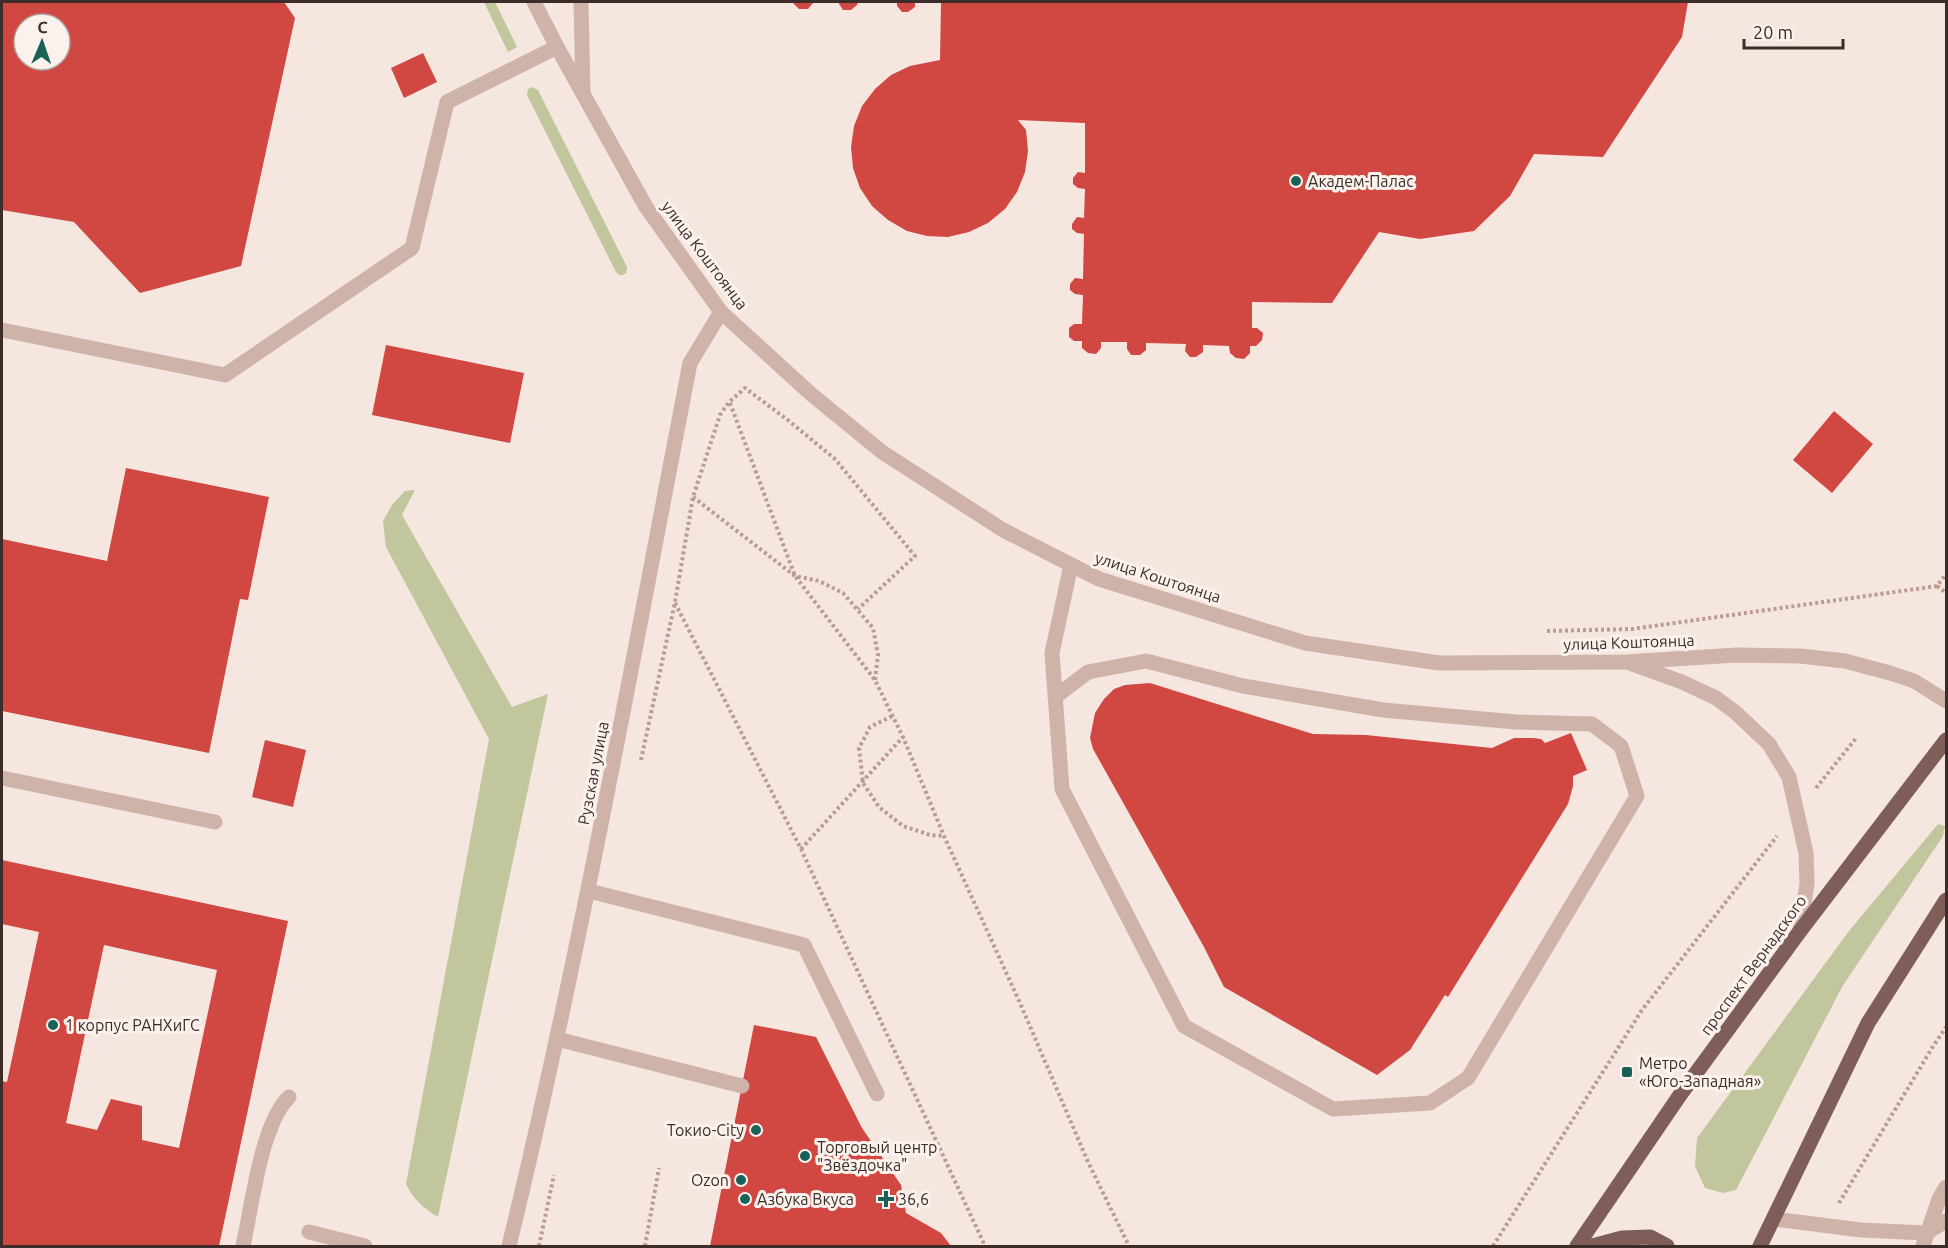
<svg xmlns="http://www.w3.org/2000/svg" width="1948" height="1248" viewBox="0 0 1948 1248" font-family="Ubuntu,sans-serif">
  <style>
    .green { fill: #c1c69d }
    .building { fill: #d14742; fill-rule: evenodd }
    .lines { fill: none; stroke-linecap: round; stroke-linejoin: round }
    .path { stroke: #bb9c93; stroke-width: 4; stroke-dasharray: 3 3; stroke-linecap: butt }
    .minor { stroke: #cfb3a9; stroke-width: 15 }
    .major { stroke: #7f5e5a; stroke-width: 15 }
    .poi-dot { fill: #1a6258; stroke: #fcf2ed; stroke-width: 2 }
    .labels { text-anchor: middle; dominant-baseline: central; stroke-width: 6; stroke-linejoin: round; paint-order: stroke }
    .poi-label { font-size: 16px; fill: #3c2c2a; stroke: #fcf2ed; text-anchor: start }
    .street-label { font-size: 16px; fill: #3c2c2a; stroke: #fcf2ed }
  </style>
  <rect width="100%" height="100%" fill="#f5e6df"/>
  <g class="green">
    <path d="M484 2H495L517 47 508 52Z"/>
    <path d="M533 87 538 90 627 267 626 273 623 275H619L616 272 527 95 528 89Z"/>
    <path d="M415 490 402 515 512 707 548 694 438 1217C423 1208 414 1200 406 1184L489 739 386 547 383 521 392 505 405 491Z"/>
    <path d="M1938 824 1945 826 1943 836 1842 987 1736 1190 1723 1193 1705 1188 1695 1166 1697 1138 1849 931Z"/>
  </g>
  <g class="building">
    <path d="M2 2H284L295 18 241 266 140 293 74 222 2 210ZM24 24H60V60H24Z"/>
    <path d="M792 2H813V3L808 9H799Z"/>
    <path d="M838 2H858L857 5 851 10H843Z"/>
    <path d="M897 2H915V7L908 12H902L897 6Z"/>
    <path d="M941 2H1688L1682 37 1603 157 1534 154 1510 196 1474 231 1420 239 1379 232 1332 303 1252 302V328H1257L1263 333 1262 340 1256 346H1250V353L1244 359 1236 358 1230 353 1229 346 1203 345V352L1196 357H1190L1185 351 1186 344 1146 343V350L1140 355H1131L1127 349V342H1101V348L1096 354 1088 353 1082 348V341H1074L1069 337V328L1074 324H1082L1083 295 1075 294 1070 290V284L1075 278 1083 279 1084 234 1077 233 1072 229V224L1077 217 1084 218 1085 189 1078 188 1073 184V178L1078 172 1085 173V123L1018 120 1026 130 1028 151 1025 172 1017 192 1005 209 988 223 969 232 948 237 927 236 907 231 888 220 872 206 860 188 853 168 851 147 854 126 862 106 875 89 891 75 910 66 940 60Z"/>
    <path d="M423 53 437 82 404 98 391 68Z"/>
    <path d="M386 345 524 373 510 443 372 415Z"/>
    <path d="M1834 411 1873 444 1832 493 1793 460Z"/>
    <path d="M126 468 269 497 248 600 240 599 209 753 2 711V539L107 561Z"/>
    <path d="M1150 683 1313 734 1366 735 1492 748 1514 738H1533L1541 739 1545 743 1571 733 1587 770 1573 776V786L1568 804 1448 997 1445 995 1410 1050 1377 1075 1224 987 1204 947 1093 749 1090 738 1095 713 1104 699 1114 689 1125 685Z"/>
    <path d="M265 740 306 750 293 807 252 797Z"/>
    <path d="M2 860 288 921 219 1246H2V1081L7 1082 39 932 2 924ZM104 945 217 970 179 1148 142 1140V1106L111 1099 97 1130 66 1123Z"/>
    <path d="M754 1025 816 1037 862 1128 901 1185 906 1213 941 1233 951 1246H710Z"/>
  </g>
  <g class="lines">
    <g class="path">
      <path d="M730 403 795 576 875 680 903 737 944 836 1020 1003 1088 1162 1129 1246"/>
      <path d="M693 497 795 576 819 581 843 593 873 628 878 655 875 680"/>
      <path d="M1937 586 1946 593"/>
      <path d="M675 603 801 849 985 1246"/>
      <path d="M1547 631 1632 629 1937 586 1946 574"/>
      <path d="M892 716 870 727 859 748 863 783 879 807 903 826 930 835 944 836"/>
      <path d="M641 760 675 602 693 497 720 415 729 402 745 388 789 421 835 459 915 556 858 609"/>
      <path d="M1816 788 1857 737"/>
      <path d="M801 849 903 737"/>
      <path d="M1839 1203 1932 1048 1946 1027"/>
      <path d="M539 1246 554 1175"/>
      <path d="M645 1246 659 1168"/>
      <path d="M1493 1246 1642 1010 1777 836"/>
    </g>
    <g class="minor">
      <path d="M534 2 557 47 646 207 721 312 811 394 882 452 1003 530 1099 579 1305 643 1439 663 1626 662 1737 655 1800 656 1845 661 1890 673 1914 681 1946 701"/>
      <path d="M581 2 583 92"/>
      <path d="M2 330 225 375 412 248 447 102 557 47"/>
      <path d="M1632 664 1682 682 1716 698 1735 712 1769 744 1789 777 1806 853 1807 884 1800 931"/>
      <path d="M1055 697 1088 672 1146 661 1243 686 1383 710 1516 722 1592 724 1621 746 1637 796 1468 1078 1430 1103 1333 1109 1184 1026 1062 789 1052 653 1071 565"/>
      <path d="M2 778 215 822"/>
      <path d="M589 891 804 945 877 1094"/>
      <path d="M557 1039 742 1086"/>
      <path d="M1774 1219 1861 1230 1926 1233 1946 1221"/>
      <path d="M309 1232 365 1246"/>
      <path d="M243 1246C252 1206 261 1124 289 1097"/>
      <path d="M509 1246C580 954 633 658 690 363L721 312"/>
      <path d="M1923 1246 1939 1199 1946 1187"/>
    </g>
    <g class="major">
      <path d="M1577 1246 1680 1095 1800 931 1946 740"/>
      <path d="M1592 1246 1622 1238 1650 1237 1667 1246"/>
      <path d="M1760 1246 1868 1023 1946 900"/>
    </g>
  </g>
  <g class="poi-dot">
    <circle cx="1296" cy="181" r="6"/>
    <circle cx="53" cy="1025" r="6"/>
    <rect x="1621" y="1066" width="12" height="12" rx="3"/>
    <circle cx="756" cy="1130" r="6"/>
    <circle cx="805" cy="1156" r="6"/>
    <circle cx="741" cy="1180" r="6"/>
    <circle cx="745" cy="1199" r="6"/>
    <path d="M883 1190h6v6h6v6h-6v6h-6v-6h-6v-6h6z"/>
  </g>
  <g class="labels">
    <g class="poi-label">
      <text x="1308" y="181">Академ-Палас</text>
      <text x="65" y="1025">1 корпус РАНХиГС</text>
      <text x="1639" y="1063">Метро<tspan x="1639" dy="18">«Юго-Западная»</tspan></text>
      <text x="744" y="1130" text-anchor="end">Токио-City</text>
      <text x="817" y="1147">Торговый центр<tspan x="817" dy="18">"Звёздочка"</tspan></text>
      <text x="729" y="1180" text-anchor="end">Ozon</text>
      <text x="757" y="1199">Азбука Вкуса</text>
      <text x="898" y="1199">36,6</text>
    </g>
    <g class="street-label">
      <text transform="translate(705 255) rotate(53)">улица Коштоянца</text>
      <text transform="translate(1158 577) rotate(18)">улица Коштоянца</text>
      <text transform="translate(1629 642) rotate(-2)">улица Коштоянца</text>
      <text transform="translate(593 773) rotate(-79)">Рузская улица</text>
      <text transform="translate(1753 965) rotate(-54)">проспект Вернадского</text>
    </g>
  </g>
  <rect width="1948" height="1248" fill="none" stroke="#3c2c2a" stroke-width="6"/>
  <g transform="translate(42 42) rotate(2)"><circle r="28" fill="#fcf2ed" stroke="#afa39f" stroke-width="1.5"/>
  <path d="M0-4.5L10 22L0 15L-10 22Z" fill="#1a6258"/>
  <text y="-9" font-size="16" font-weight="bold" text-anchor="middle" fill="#3c2c2a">С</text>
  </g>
  <path d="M1744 39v9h99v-9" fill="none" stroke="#3c2c2a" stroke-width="3"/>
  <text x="1753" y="39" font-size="18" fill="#3c2c2a" stroke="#fcf2ed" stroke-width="4.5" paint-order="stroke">20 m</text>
</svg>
